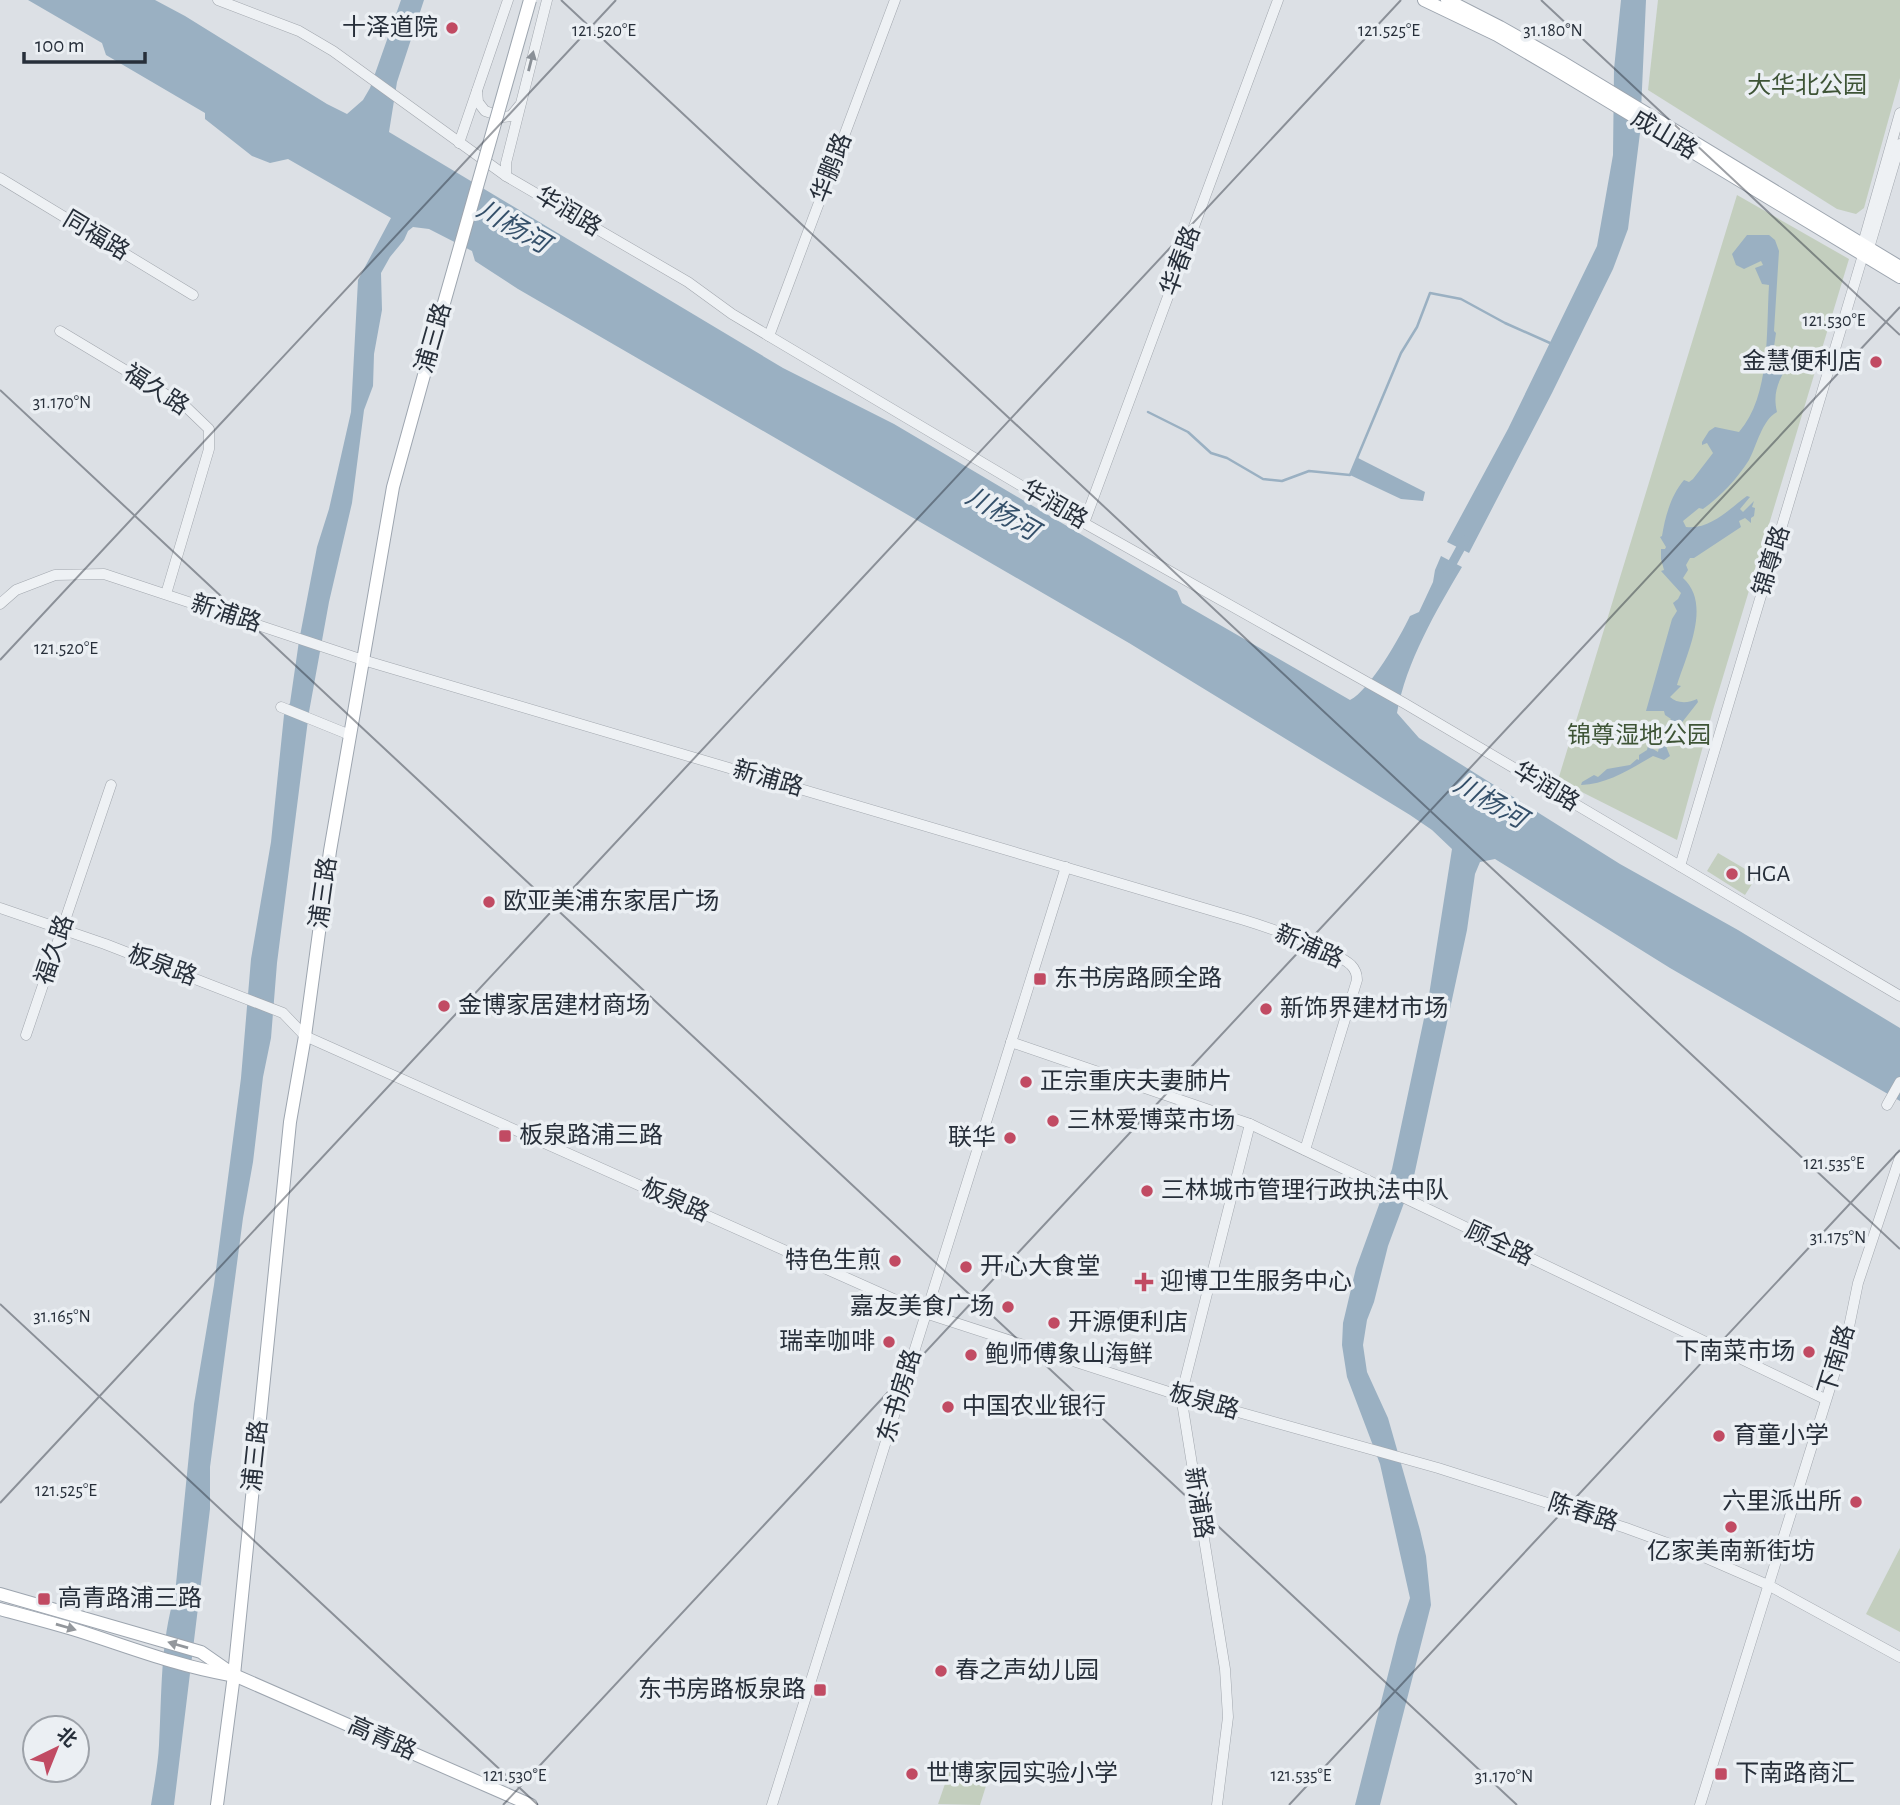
<svg xmlns="http://www.w3.org/2000/svg" width="1900" height="1805" viewBox="0 0 1900 1805" font-family="'Alegreya Sans','Noto Sans SC',sans-serif">
  <style>
    .green { fill: #c3cebe }
    .water { fill: #9ab0c2 }
    .lines { fill: none; stroke-linecap: round; stroke-linejoin: round }
    .stream { stroke: #9ab0c2; stroke-width: 2.5 }
    .canal { stroke: #9ab0c2; stroke-width: 9 }
    .minor-casing { stroke: #a2a7ae; stroke-width: 11 }
    .major-casing { stroke: #9da5af; stroke-width: 14 }
    .minor { stroke: #eef1f4; stroke-width: 10 }
    .major { stroke: #fff; stroke-width: 12 }
    .major-bridge-casing { stroke: #9da5af; stroke-width: 14; stroke-linecap: butt }
    .major-bridge { stroke: #fff; stroke-width: 12 }
    .oneway { fill: #8a9097 }
    .oneway2 { fill: #93979c }
    .ticks { fill: none; stroke: #272f3a; stroke-width: 2; stroke-opacity: 0.45 }
    .poi-dot { fill: #c14b63; stroke: #ebeff3; stroke-width: 2.5 }
    .labels { text-anchor: middle; dominant-baseline: central; stroke-width: 7; stroke-linejoin: round; paint-order: stroke }
    .poi-label { font-size: 24px; fill: #272f3a; stroke: #ebeff3; text-anchor: start }
    .park-label { font-size: 24px; fill: #3e5436; stroke: #ebeff3 }
    .street-label { font-size: 24px; fill: #272f3a; stroke: #ebeff3 }
    .water-label { font-size: 26px; font-style: italic; fill: #35506a; stroke: #ebeff3 }
    .ticks-label { font-size: 18px; text-anchor: middle; fill: #272f3a; stroke: #ebeff3; stroke-width: 7; stroke-linejoin: round; paint-order: stroke }
  </style>
  <rect width="100%" height="100%" fill="#dce0e5"/>
  <g class="green">
    <path d="M1658 0H1900V78L1864 208 1856 214 1837 209 1648 90Z"/>
    <path d="M1737 195 1849 259 1713 710 1677 840 1558 780Z"/>
    <path d="M1718 853 1757 876 1745 895 1707 871Z"/>
    <path d="M1900 1548V1632L1866 1614Z"/>
    <path d="M954 1758 991 1770 980 1805 938 1804Z"/>
  </g>
  <g class="water">
    <path d="M28 0H155L185 16 327 104 347 114 363 100 370 88 401 0H424L397 82 389 132 783 368 894 424 1177 591 1182 603 1350 700C1370 690 1400 637 1410 616L1419 612 1433 582 1435 570 1441 556 1462 567C1436 611 1406 662 1397 713L1419 738 1620 864 1738 930 1900 1028V1101L1670 968 1495 859 1480 862 1475 874 1467 930 1414 1176 1388 1246 1374 1302 1367 1320 1363 1345 1367 1372 1388 1418 1420 1530 1426 1556 1431 1605 1380 1805H1355L1398 1635 1410 1598 1380 1464 1347 1377 1342 1345 1343 1323 1356 1268 1392 1169 1429 995 1452 849 1432 830 1410 815 1129 643 518 289 475 261 472 251 429 229 413 227 408 231 404 240 390 257 381 273 382 310 374 354 373 386 364 410 352 503 329 602 309 712 277 963 271 1038 263 1077 253 1162 243 1218 210 1467V1509L174 1805H151C154 1785 158 1765 159 1745 162 1694 160 1643 175 1594L194 1404 214 1285 241 1078 251 959 271 842 284 715 290 703 299 641 317 547 329 509 351 412 358 280 391 218 288 159 270 163 252 156 205 119V113L106 55 102 43Z"/>
    <path d="M1621 0H1646L1640 133 1628 229 1613 269 1552 393 1469 553 1447 542 1508 429 1597 246 1613 155 1614 69Z"/>
    <path d="M1747 235H1769L1775 240 1779 251 1774 331 1776 333 1771 367 1776 370 1783 364 1785 370C1777 384 1773 395 1777 412 1762 420 1757 445 1749 460 1737 479 1721 496 1703 509L1699 508 1683 521 1686 527C1710 530 1729 509 1747 496L1750 497 1740 509 1743 512 1754 501 1752 507 1755 508 1754 516 1751 518V523L1745 518 1739 521 1741 527 1694 558H1690L1686 565 1688 570 1683 578C1712 604 1687 653 1677 685L1681 686 1670 697C1677 704 1689 703 1697 699L1698 702 1665 744 1670 756 1664 760 1653 756C1630 769 1608 784 1581 785L1582 782 1594 775 1598 777 1607 769 1630 765 1637 759 1639 760V755L1647 750 1648 746 1658 752 1663 729 1671 719 1665 715 1664 711H1646L1672 619 1677 611 1673 603 1678 599 1681 593 1661 571 1664 570 1661 559V549H1665L1666 547 1660 537 1662 536C1665 517 1671 495 1684 480L1689 482 1693 479 1713 453 1707 443 1702 445V442L1709 431 1715 427 1739 432C1771 395 1766 331 1769 285L1762 284 1755 268 1763 265 1761 261 1744 269 1736 265 1732 254Z"/>
    <path d="M1358 458 1425 492 1423 501 1401 499 1350 475Z"/>
  </g>
  <g class="lines">
    <path class="stream" d="M1148 412 1188 432 1211 453 1227 458 1263 479 1282 481 1309 471 1350 475 1401 353 1417 327 1430 293 1461 299 1505 323 1550 343"/>
    <path class="canal" d="M1448 571 1465 540"/>
    <g class="minor-casing">
      <g id="minor">
        <path d="M218 0 299 31 333 51 506 176 688 282 732 314 1084 523 1404 703 1900 996"/>
        <path d="M477 91 478 102 485 111 503 117 511 116 519 106"/>
        <path d="M459 143 508 0"/>
        <path d="M506 176V163L547 0"/>
        <path d="M0 178 193 295"/>
        <path d="M1862 247 1900 113"/>
        <path d="M60 331 185 406 209 429V449L166 594"/>
        <path d="M769 336 895 0"/>
        <path d="M1084 523 1278 0"/>
        <path d="M0 604 16 590 55 575 104 574 363 660 1244 920C1267 927 1336 951 1351 965 1355 969 1357 974 1357 980L1305 1150"/>
        <path d="M281 707 350 735"/>
        <path d="M1680 866 1855 282 1863 255 1869 248 1900 144"/>
        <path d="M0 908 105 944 283 1013 305 1036 925 1313 1181 1396 1438 1468 1626 1528 1697 1554 1768 1585 1900 1657"/>
        <path d="M26 1035 111 785"/>
        <path d="M1011 1042 1250 1124 1825 1399"/>
        <path d="M1887 1105 1900 1082"/>
        <path d="M772 1805 1066 867"/>
        <path d="M1217 1805 1228 1717 1225 1669 1181 1396 1250 1124"/>
        <path d="M1700 1805 1849 1327 1858 1283 1900 1157"/>
      </g>
    </g>
    <g class="major-casing">
      <g id="major">
        <path d="M1424 0 1497 35 1555 69 1900 277"/>
        <path d="M1447 0 1500 27 1560 61 1900 267"/>
        <path d="M0 1594 201 1652 234 1675 531 1805"/>
        <path d="M0 1609C26 1616 53 1623 79 1631 129 1647 177 1666 230 1675"/>
        <path d="M217 1805 234 1675 290 1122 305 1036 330 851 393 487 442 310"/>
      </g>
    </g>
    <use href="#minor" class="minor"/>
    <use href="#major" class="major"/>
    <g class="major-bridge-casing">
      <path id="major-bridge" d="M442 310 530 0"/>
    </g>
    <use href="#major-bridge" class="major-bridge"/>
  </g>
  <defs><path id="oneway-solid" d="M-6-.8H1V-3.2L6.5 0L1 3.2V.8H-6Z" transform="scale(1.75)"/></defs>
  <use class="oneway" href="#oneway-solid" transform="translate(531 61) rotate(-76)"/>
  <g class="oneway2">
    <use href="#oneway-solid" transform="translate(66 1627) rotate(16)"/>
    <use href="#oneway-solid" transform="translate(178 1645) rotate(-164)"/>
  </g>
  <path class="ticks" d="M561 0 1900 1249M1541 0 1900 335M0 390 1517 1805M0 660 616 0M0 1304 538 1805M0 1503 1401 0M503 1805 1900 307M1289 1805 1900 1150"/>
  <g class="poi-dot">
    <circle cx="452" cy="28" r="7"/>
    <circle cx="1876" cy="362" r="7"/>
    <circle cx="1732" cy="874" r="7"/>
    <circle cx="489" cy="902" r="7"/>
    <rect x="1033" y="972" width="14" height="14" rx="3.5"/>
    <circle cx="444" cy="1006" r="7"/>
    <circle cx="1266" cy="1009" r="7"/>
    <circle cx="1026" cy="1082" r="7"/>
    <circle cx="1053" cy="1121" r="7"/>
    <rect x="498" y="1129" width="14" height="14" rx="3.5"/>
    <circle cx="1010" cy="1138" r="7"/>
    <circle cx="1147" cy="1191" r="7"/>
    <circle cx="895" cy="1261" r="7"/>
    <circle cx="966" cy="1267" r="7"/>
    <path d="M1140.5 1271.5h7v7h7v7h-7v7h-7v-7h-7v-7h7z"/>
    <circle cx="1008" cy="1307" r="7"/>
    <circle cx="1054" cy="1323" r="7"/>
    <circle cx="889" cy="1342" r="7"/>
    <circle cx="1809" cy="1352" r="7"/>
    <circle cx="971" cy="1355" r="7"/>
    <circle cx="948" cy="1407" r="7"/>
    <circle cx="1719" cy="1436" r="7"/>
    <circle cx="1856" cy="1502" r="7"/>
    <circle cx="1731" cy="1527" r="7"/>
    <rect x="37" y="1592" width="14" height="14" rx="3.5"/>
    <circle cx="941" cy="1671" r="7"/>
    <rect x="813" y="1683" width="14" height="14" rx="3.5"/>
    <circle cx="912" cy="1774" r="7"/>
    <rect x="1714" y="1767" width="14" height="14" rx="3.5"/>
  </g>
  <g class="labels">
    <g class="poi-label">
      <text x="438" y="28" text-anchor="end">十泽道院</text>
      <text x="1862" y="362" text-anchor="end">金慧便利店</text>
      <text x="1746" y="874">HGA</text>
      <text x="503" y="902">欧亚美浦东家居广场</text>
      <text x="1054" y="979">东书房路顾全路</text>
      <text x="458" y="1006">金博家居建材商场</text>
      <text x="1280" y="1009">新饰界建材市场</text>
      <text x="1040" y="1082">正宗重庆夫妻肺片</text>
      <text x="1067" y="1121">三林爱博菜市场</text>
      <text x="519" y="1136">板泉路浦三路</text>
      <text x="996" y="1138" text-anchor="end">联华</text>
      <text x="1161" y="1191">三林城市管理行政执法中队</text>
      <text x="881" y="1261" text-anchor="end">特色生煎</text>
      <text x="980" y="1267">开心大食堂</text>
      <text x="1160" y="1282">迎博卫生服务中心</text>
      <text x="994" y="1307" text-anchor="end">嘉友美食广场</text>
      <text x="1068" y="1323">开源便利店</text>
      <text x="875" y="1342" text-anchor="end">瑞幸咖啡</text>
      <text x="1795" y="1352" text-anchor="end">下南菜市场</text>
      <text x="985" y="1355">鲍师傅象山海鲜</text>
      <text x="962" y="1407">中国农业银行</text>
      <text x="1733" y="1436">育童小学</text>
      <text x="1842" y="1502" text-anchor="end">六里派出所</text>
      <text x="1731" y="1552" text-anchor="middle">亿家美南新街坊</text>
      <text x="58" y="1599">高青路浦三路</text>
      <text x="955" y="1671">春之声幼儿园</text>
      <text x="806" y="1690" text-anchor="end">东书房路板泉路</text>
      <text x="926" y="1774">世博家园实验小学</text>
      <text x="1735" y="1774">下南路商汇</text>
    </g>
    <g class="park-label">
      <text x="1807" y="86">大华北公园</text>
      <text x="1639" y="736">锦尊湿地公园</text>
    </g>
    <g class="street-label">
      <text transform="translate(1664 135) rotate(31)">成山路</text>
      <text transform="translate(832 168) rotate(-69)">华鹏路</text>
      <text transform="translate(568 212) rotate(31)">华润路</text>
      <text transform="translate(96 236) rotate(31)">同福路</text>
      <text transform="translate(1181 261) rotate(-70)">华春路</text>
      <text transform="translate(434 338) rotate(-74)">浦三路</text>
      <text transform="translate(156 390) rotate(33)">福久路</text>
      <text transform="translate(1054 505) rotate(30)">华润路</text>
      <text transform="translate(1772 561) rotate(-73)">锦尊路</text>
      <text transform="translate(226 614) rotate(18)">新浦路</text>
      <text transform="translate(768 779) rotate(16)">新浦路</text>
      <text transform="translate(1546 787) rotate(31)">华润路</text>
      <text transform="translate(324 893) rotate(-82)">浦三路</text>
      <text transform="translate(1309 947) rotate(24)">新浦路</text>
      <text transform="translate(55 950) rotate(-71)">福久路</text>
      <text transform="translate(162 966) rotate(21)">板泉路</text>
      <text transform="translate(675 1201) rotate(24)">板泉路</text>
      <text transform="translate(1499 1244) rotate(25)">顾全路</text>
      <text transform="translate(1837 1360) rotate(-73)">下南路</text>
      <text transform="translate(900 1396) rotate(-73)">东书房路</text>
      <text transform="translate(1204 1402) rotate(16)">板泉路</text>
      <text transform="translate(256 1456) rotate(-84)">浦三路</text>
      <text transform="translate(1198 1503) rotate(81)">新浦路</text>
      <text transform="translate(1583 1513) rotate(18)">陈春路</text>
      <text transform="translate(382 1739) rotate(24)">高青路</text>
    </g>
    <g class="water-label">
      <text transform="translate(513 227) rotate(30)">川杨河</text>
      <text transform="translate(1002 514) rotate(30)">川杨河</text>
      <text transform="translate(1490 802) rotate(30)">川杨河</text>
    </g>
  </g>
  <g class="ticks-label">
    <text x="1553" y="36">31.180°N</text>
    <text x="604" y="36">121.520°E</text>
    <text x="1389" y="36">121.525°E</text>
    <text x="1834" y="326">121.530°E</text>
    <text x="62" y="408">31.170°N</text>
    <text x="66" y="654">121.520°E</text>
    <text x="1834" y="1169">121.535°E</text>
    <text x="1838" y="1243">31.175°N</text>
    <text x="62" y="1322">31.165°N</text>
    <text x="66" y="1496">121.525°E</text>
    <text x="515" y="1781">121.530°E</text>
    <text x="1301" y="1781">121.535°E</text>
    <text x="1504" y="1782">31.170°N</text>
  </g>
  <g transform="translate(56 1749) rotate(43)"><circle r="33" fill="#ebeff3" stroke="#9da2a9" stroke-width="2"/>
  <path d="M0-5L12 26L0 18L-12 26Z" fill="#c14b63"/>
  <text y="-10" font-size="19" font-weight="bold" text-anchor="middle" fill="#272f3a">北</text>
  </g>
  <path d="M24 52v10h121v-10" fill="none" stroke="#272f3a" stroke-width="3.5"/>
  <text x="35" y="52" font-size="21" fill="#272f3a" stroke="#ebeff3" stroke-width="5" paint-order="stroke">100 m</text>
</svg>
